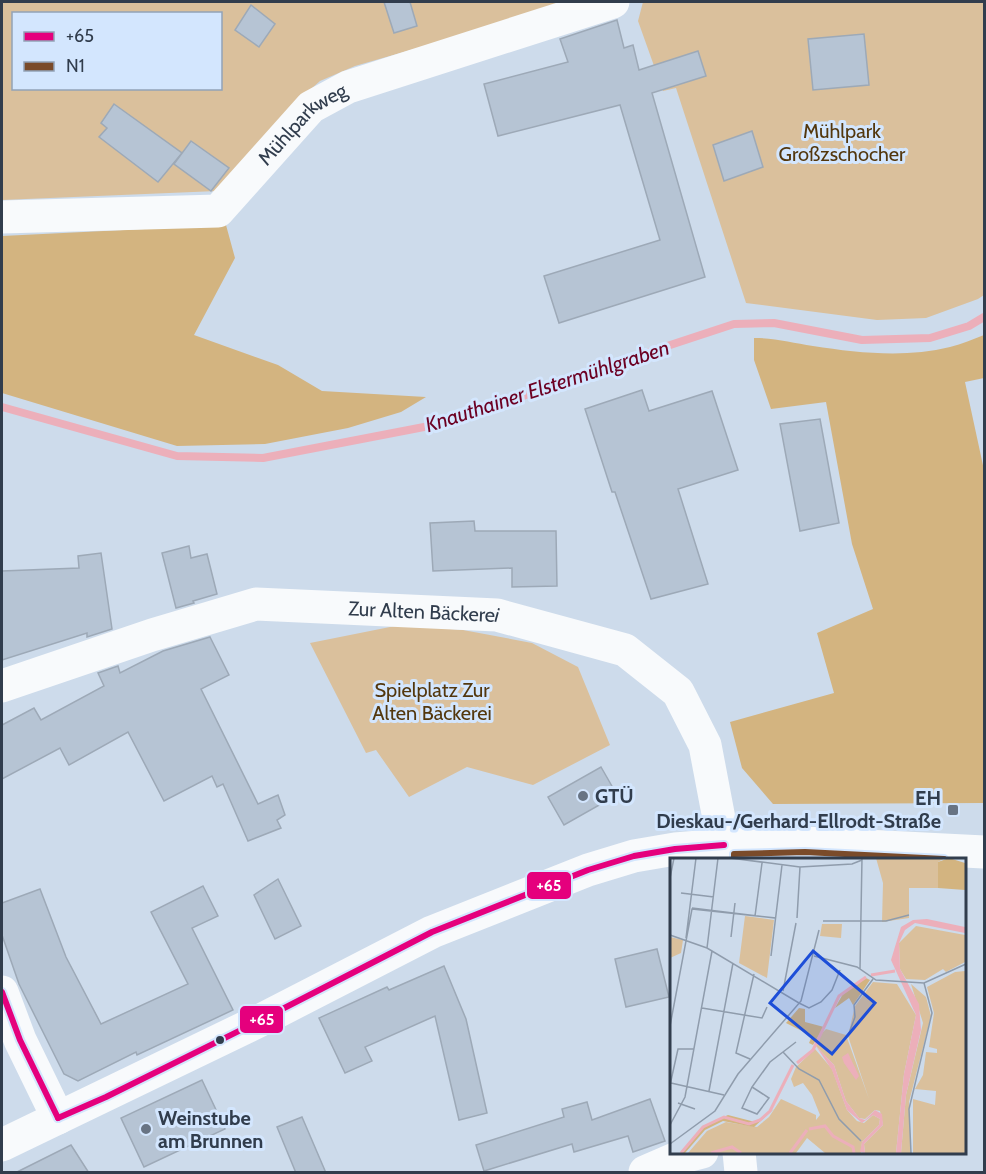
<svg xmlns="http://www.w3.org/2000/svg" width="986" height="1174" viewBox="0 0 986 1174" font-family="Cabin,sans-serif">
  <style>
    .green { fill: #dac09c; fill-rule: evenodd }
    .forest { fill: #d3b480 }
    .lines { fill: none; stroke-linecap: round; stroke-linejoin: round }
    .stream { stroke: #ecafba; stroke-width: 8 }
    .building { fill: #b6c4d4; stroke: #9da9b7; stroke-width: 1.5 }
    .minor { stroke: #f8fafc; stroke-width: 33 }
    .secondary { stroke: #f8fafc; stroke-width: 33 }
    .bus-1-casing { stroke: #d3e6fe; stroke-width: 10 }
    .bus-2-casing { stroke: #d3e6fe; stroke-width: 10 }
    .bus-1 { stroke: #e5007d; stroke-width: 6 }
    .bus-2 { stroke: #7a4b2a; stroke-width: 6 }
    .poi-dot { fill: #687484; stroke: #d3e6fe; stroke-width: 2 }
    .bus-dot { fill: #313d4d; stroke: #d3e6fe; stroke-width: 2 }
    .labels { text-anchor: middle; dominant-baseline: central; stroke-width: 6; stroke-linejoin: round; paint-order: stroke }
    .street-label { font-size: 20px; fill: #313d4d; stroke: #d3e6fe }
    .park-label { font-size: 20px; fill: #53370d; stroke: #d3e6fe }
    .poi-label { font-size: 20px; font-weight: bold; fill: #313d4d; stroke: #d3e6fe; text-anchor: start }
    .water-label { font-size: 21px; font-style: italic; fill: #6c0023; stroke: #d3e6fe }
    .inset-river { fill: none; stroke: #ecafba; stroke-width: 3 }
    .inset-road { fill: none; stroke: #8f9cac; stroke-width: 1.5 }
    .view { fill: #1d4ed8; fill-opacity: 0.15; stroke: #1d4ed8; stroke-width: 3 }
    .inset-edge { fill: none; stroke: #313d4d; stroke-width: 3 }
    .line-badge { stroke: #d3e6fe; stroke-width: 2 }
    .badge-label { font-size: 16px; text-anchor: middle; font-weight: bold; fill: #fff }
  </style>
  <rect width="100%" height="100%" fill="#cddbeb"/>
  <g class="green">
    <path d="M2 2H578L355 66 320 81 302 97 217 191 2 200ZM14 14H220V88H14Z"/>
    <path d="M643 2H984V295L978 299 926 318 877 320 746 303 676 88 663 91 638 21Z"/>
    <path d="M400 625 463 630 532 643 578 667 610 745 533 785 467 767 409 797 376 750 366 753 310 643Z"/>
  </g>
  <g class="forest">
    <path d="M226 225 235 258 194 335 278 365 322 391 426 397 401 412 348 428 265 444 177 446 2 393V236Z"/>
    <path d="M984 335V378L965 382 984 470V803L773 804 742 768 730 722 834 693 817 633 873 609 852 544 826 402 771 409 754 360V338C775 338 793 343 813 346 858 353 906 358 950 347 962 344 973 339 984 335Z"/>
  </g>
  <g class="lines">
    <path class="stream" d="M2 407 177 456 263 458 424 427 510 401 570 378 734 324 774 323 862 340 930 338 969 326 984 317"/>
  </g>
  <g class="building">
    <path d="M384 2H410L417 26 394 33Z"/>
    <path d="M251 5 275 24 259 47 235 30Z"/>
    <path d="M617 20 624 48 633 45 639 70 698 51 706 76 652 93 705 277 559 323 544 276 660 240 620 105 498 136 484 84 568 62 560 39Z"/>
    <path d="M864 34 869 85 813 90 808 39Z"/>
    <path d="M114 104 182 153 158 182 99 137 107 128 101 123Z"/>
    <path d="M752 131 763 167 724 181 713 145Z"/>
    <path d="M191 141 229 168 211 191 174 164Z"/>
    <path d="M642 390 649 411 712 391 738 470 678 489 708 584 651 599 615 492H612L585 409Z"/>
    <path d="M820 419 839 523 800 531 780 424Z"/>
    <path d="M474 521 475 531H556L557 586 512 587V568L433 571 430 523Z"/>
    <path d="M189 546 191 558 207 554 217 594 193 601 194 603 176 608 162 553Z"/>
    <path d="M101 553 112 629 87 637V633L2 660V571L79 568 78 556Z"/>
    <path d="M210 637 229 675 201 689 258 804 278 795 285 815 277 820 281 828 248 841 223 784 217 787 212 776 164 801 128 732 69 765 60 748 2 779V725L34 708 41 720 104 686 98 673 118 666 120 673 163 651Z"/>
    <path d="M601 767 617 795 564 825 548 797Z"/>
    <path d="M278 879 301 926 275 939 254 895Z"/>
    <path d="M203 886 218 916 192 928 233 1010 137 1055 136 1052 78 1081 64 1074 19 984 2 935V903L40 889 66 957 101 1024 188 984 151 912Z"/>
    <path d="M657 949 669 997 626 1007 615 959Z"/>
    <path d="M444 966 466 1019 487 1113 459 1120 435 1016 365 1047 372 1061 345 1073 319 1018 387 987 389 990Z"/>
    <path d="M202 1080 225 1129 144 1167 121 1118Z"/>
    <path d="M650 1099 665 1141 633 1152 628 1136 574 1152 572 1144 484 1171 476 1145 564 1117 562 1109 587 1102 592 1120Z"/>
    <path d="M302 1117 326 1173H296L277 1127Z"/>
    <path d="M71 1145 89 1173H15Z"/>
  </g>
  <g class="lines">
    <g class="minor">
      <path id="s1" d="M2 217 218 211 311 107 348 87 613 2"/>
      <path id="s2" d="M2 686 152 635 256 604 497 615 625 650 678 692 705 745 724 845"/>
      <path d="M645 1172 675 1159 702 1152"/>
    </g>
    <g class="secondary">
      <path d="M2 992 20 1040 58 1118"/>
      <path d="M2 1145 261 1020 432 932 588 870 634 856 675 849 724 845 805 843 984 852"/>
      <path d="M739 1152 741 1172"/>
    </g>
    <g class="bus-1-casing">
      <g id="bus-1">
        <path d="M2 992 20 1040 58 1118"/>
        <path d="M58 1118 106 1097 261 1020 432 932 588 870 634 856 675 849 724 845"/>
      </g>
    </g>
    <g class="bus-2-casing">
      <path id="bus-2" d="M734 858V854L805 852 944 859"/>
    </g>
    <use href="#bus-1" class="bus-1"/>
    <use href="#bus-2" class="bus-2"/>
  </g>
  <g class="poi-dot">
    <circle cx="583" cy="796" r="6"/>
    <rect x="947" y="804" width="12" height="12" rx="3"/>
    <circle cx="146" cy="1129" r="6"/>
  </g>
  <circle class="bus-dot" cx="220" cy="1040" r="5"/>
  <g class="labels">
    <g class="street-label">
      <text stroke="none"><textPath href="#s1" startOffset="338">Mühlparkweg</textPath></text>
      <text stroke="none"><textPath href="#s2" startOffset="435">Zur Alten Bäckerei</textPath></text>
    </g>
    <g class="park-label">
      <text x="842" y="131">Mühlpark<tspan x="842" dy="23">Großzschocher</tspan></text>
      <text x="432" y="690">Spielplatz Zur<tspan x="432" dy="23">Alten Bäckerei</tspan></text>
    </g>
    <g class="poi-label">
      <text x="595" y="796">GTÜ</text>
      <text x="941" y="798" text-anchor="end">EH<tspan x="941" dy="23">Dieskau-/Gerhard-Ellrodt-Straße</tspan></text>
      <text x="158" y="1118">Weinstube<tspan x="158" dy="23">am Brunnen</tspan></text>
    </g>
    <g class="water-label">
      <text transform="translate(547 386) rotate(-18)">Knauthainer Elstermühlgraben</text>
    </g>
  </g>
  <g transform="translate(670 858)">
    <rect width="296" height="296" fill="#cddbeb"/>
    <path d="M206 0H275L268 4V30H239V60L212 64 213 25ZM75 58 104 62 97 120 69 105ZM152 66H172L171 80 150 78ZM246 68 295 77V104L276 114 273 111 255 122 236 121 230 111 229 85ZM0 79 13 82 11 95 0 100ZM295 113V295H243V241L265 247 266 233 245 231 253 217 256 194 267 195V191L259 189 264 155 257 129 285 114ZM203 124 227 126 246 157 234 216 226 295H195L194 286 213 267 210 253 205 252 195 261 189 260 176 243 164 207 146 188 148 179 156 171 176 177 199 241 178 178 185 148ZM241 126 256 139 261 158 239 244 241 295H231L236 237 253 165ZM145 191 162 211 177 252 187 263 194 265 203 257 210 261 209 267 192 284 191 295H184L183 289V295H155L137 280 126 295H18L37 273 56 264 87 269 99 259 111 241 146 257V262L150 257 142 237 133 225 124 229 121 221 126 209Z" fill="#dac09c"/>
    <path d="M279 0 295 5V32L268 30V4ZM196 120 200 122 183 147 179 140 165 150 174 134ZM129 150 135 151V164L154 169 143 187 139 185 142 178 116 165ZM104 251 84 269 53 263 35 272 15 295H11L34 268 58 257 85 264Z" fill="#d3b480"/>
    <path d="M257 61 295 69V75L245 65 235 72 229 85 230 111 249 146 251 172 236 237 231 295H226L234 216 246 157 221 102 231 69 243 62ZM146 188 164 207 176 243 189 260 195 262 205 252 212 256 213 267 194 286 195 295 190 294 192 284 209 267 210 261 203 257 192 265 177 252 162 212ZM178 195 189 218 186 222 174 205 172 199Z" fill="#ecafba"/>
    <path class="inset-river" d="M201 117 225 113M127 205 143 192 169 138 196 119M139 271 155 268 163 278 183 289 184 295M11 295 33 269 54 259 79 266 90 262 100 253 123 207M41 295 62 289 71 295M120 295 137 272"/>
    <path class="inset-road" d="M60 0 130 9 182 6 192 2M0 20 4 0M11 35 44 39M22 50 105 60M85 58 92 5M127 60 130 9M153 63H216L239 57M0 77 37 90 129 145M61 79 65 45M16 80 26 0M37 90 48 0M101 98 112 7M144 98 187 109 206 122 254 125 296 106M190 111 192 0M113 133 126 65M129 145 139 150 151 144 162 132 170 112M32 150 92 160 97 149M0 168 22 51 106 60M178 178 185 159 184 147 203 121M113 194 129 211 149 222 169 261 191 283M80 201 66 195 84 116M1 225 54 237M0 227 8 191H24M82 229 72 250 87 256 99 240 82 229 100 204 126 184M39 233 63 105M8 245 25 251M0 267 15 239 42 93M0 286 45 253 68 216 131 143 149 72M241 295 239 251 262 155 254 125"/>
    <path class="view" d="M143 93 205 145 162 196 100 145Z"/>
    <rect width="296" height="296" class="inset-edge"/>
  </g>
  <g class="line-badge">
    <rect x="526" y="871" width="46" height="29" rx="6" fill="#e5007d"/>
    <rect x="239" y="1005" width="45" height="29" rx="6" fill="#e5007d"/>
  </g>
  <g class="badge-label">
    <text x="549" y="891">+65</text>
    <text x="262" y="1025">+65</text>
  </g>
  <rect width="986" height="1174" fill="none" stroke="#313d4d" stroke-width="6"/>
  <rect x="12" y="12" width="210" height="78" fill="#d3e6fe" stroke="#92a2b7" stroke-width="1.5"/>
  <rect x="24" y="32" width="30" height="9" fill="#e5007d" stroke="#92a2b7" stroke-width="1.5"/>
  <text x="66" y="42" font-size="18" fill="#313d4d">+65</text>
  <rect x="24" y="62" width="30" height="9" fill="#7a4b2a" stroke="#92a2b7" stroke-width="1.5"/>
  <text x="66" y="72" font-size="18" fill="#313d4d">N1</text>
</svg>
